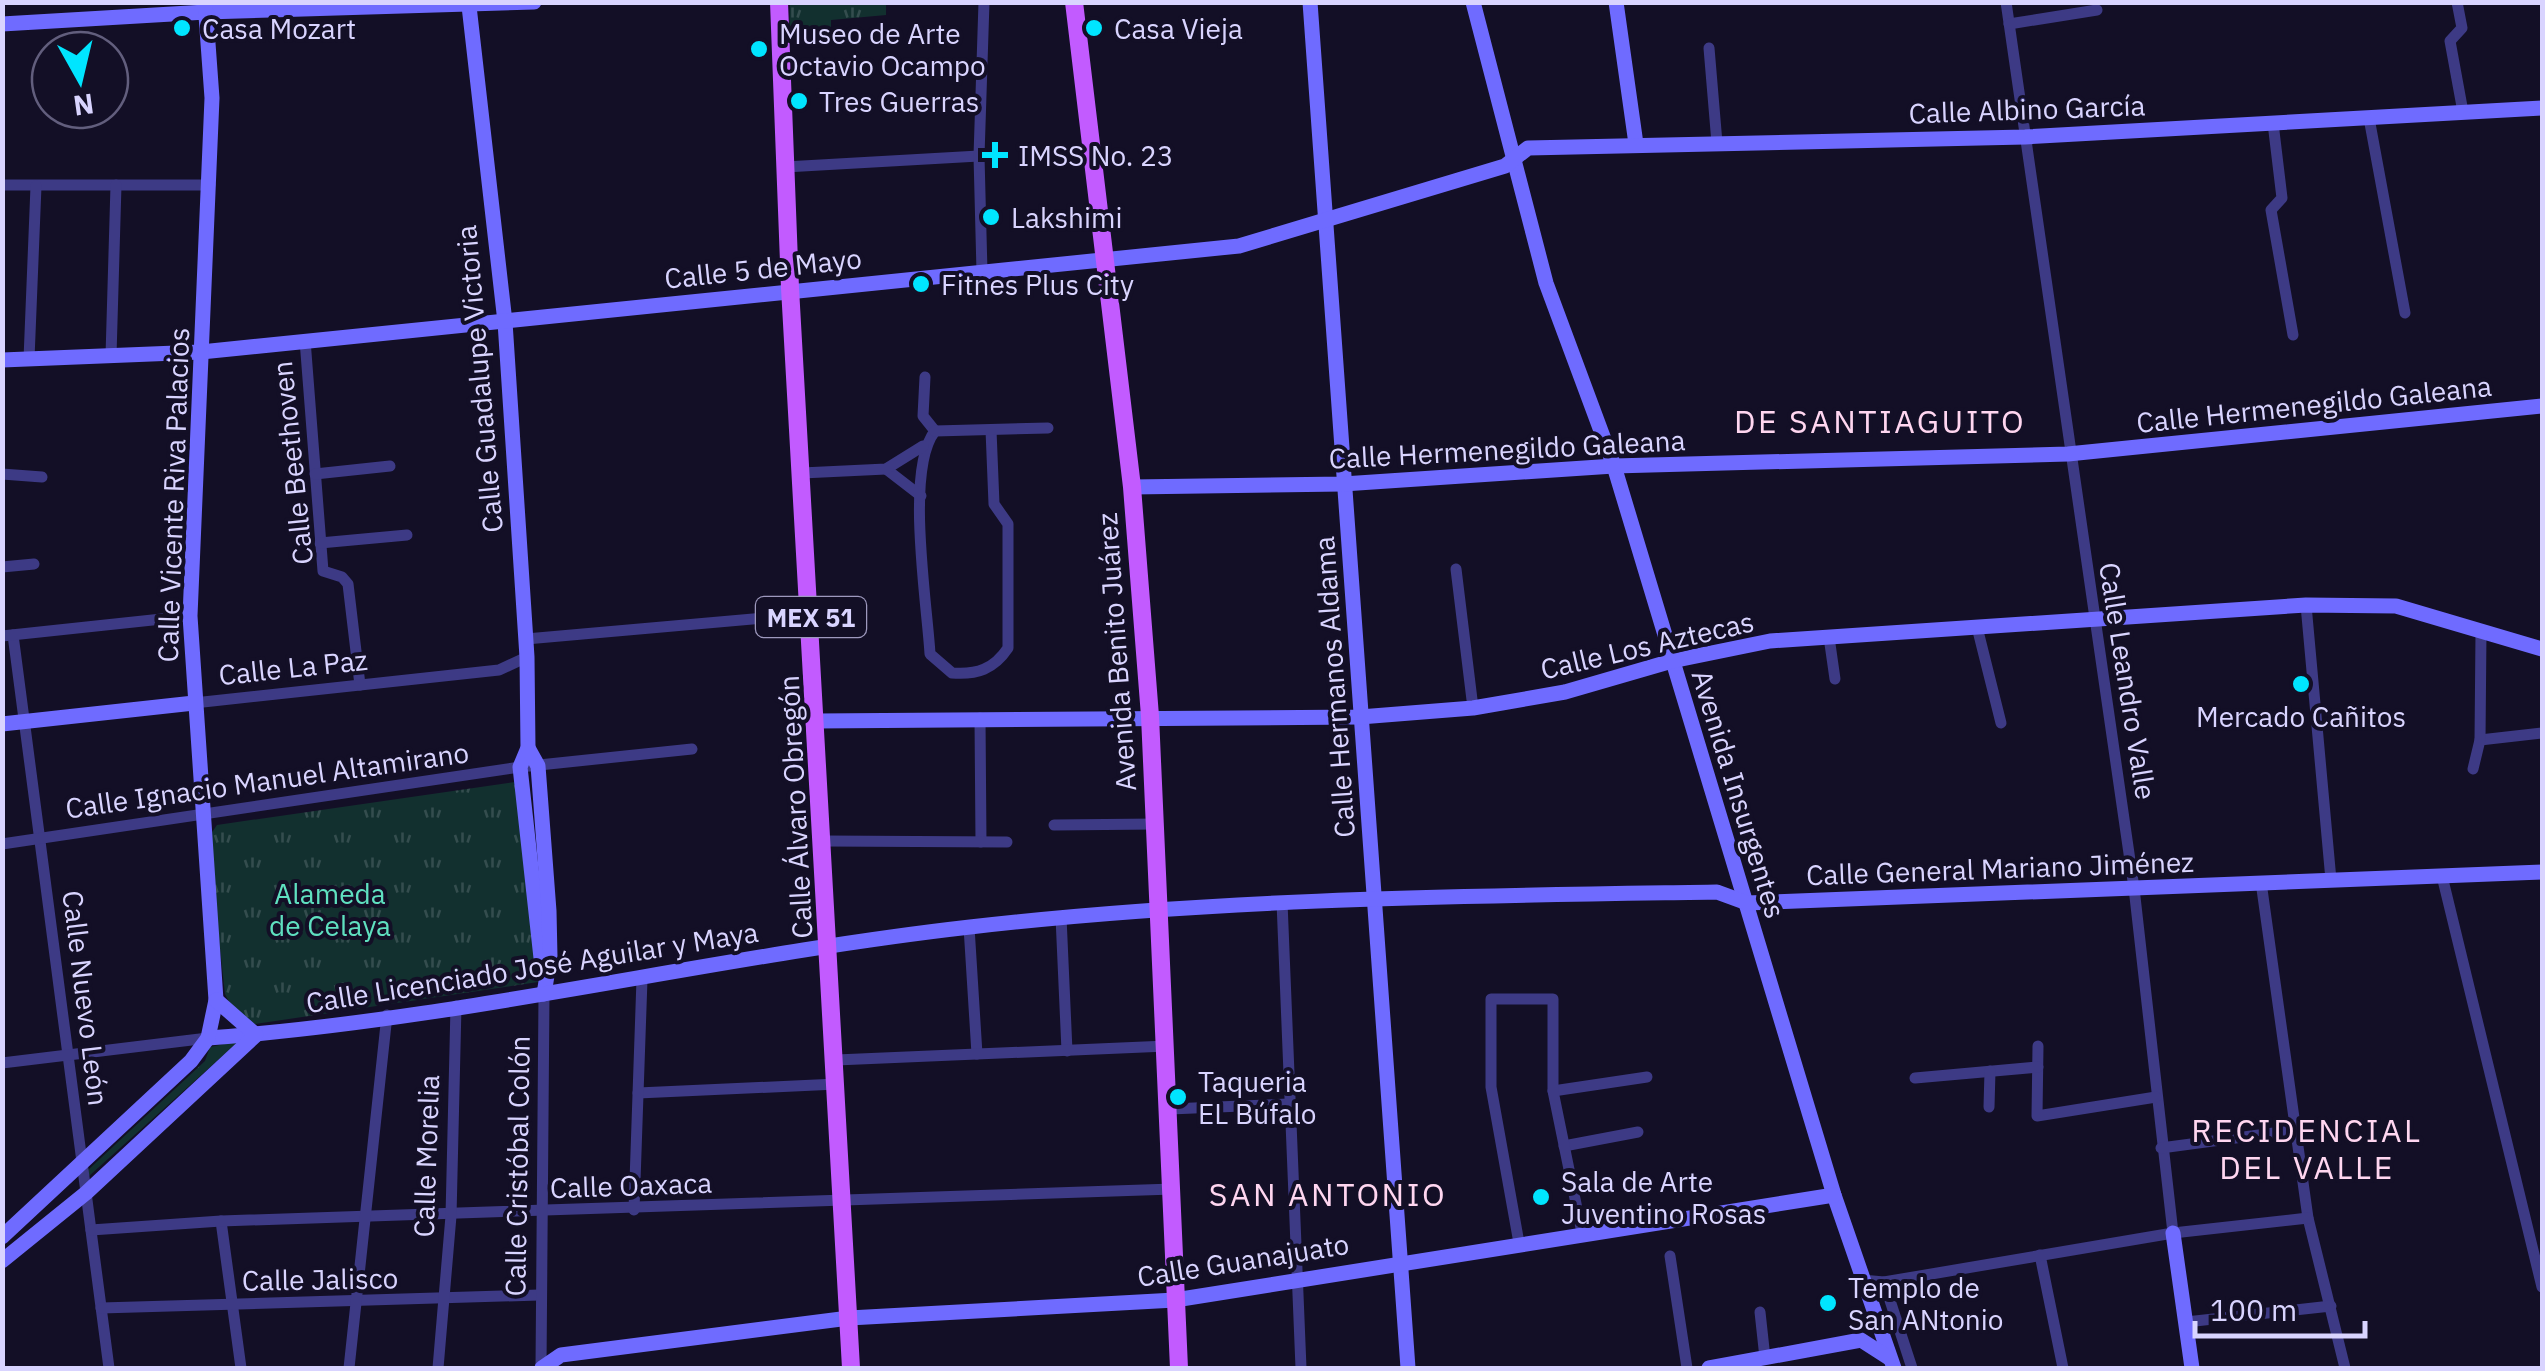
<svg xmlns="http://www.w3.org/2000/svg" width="2545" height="1371" viewBox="0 0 2545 1371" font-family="'IBM Plex Sans',sans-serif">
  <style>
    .park { fill: url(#park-tufts) }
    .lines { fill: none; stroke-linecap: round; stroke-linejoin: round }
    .street { stroke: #3d3a85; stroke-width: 11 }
    .secondary { stroke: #6f6bff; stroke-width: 15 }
    .primary { stroke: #c25bff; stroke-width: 18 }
    .poi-dot { fill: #00e5ff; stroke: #130f26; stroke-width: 4 }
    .labels { text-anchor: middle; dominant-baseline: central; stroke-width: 8; stroke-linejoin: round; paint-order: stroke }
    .shield { fill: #130f26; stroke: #9e99be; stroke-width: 2.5 }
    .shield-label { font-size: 25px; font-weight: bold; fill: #d9d4ff }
    .poi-label { font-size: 28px; fill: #d9d4ff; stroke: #130f26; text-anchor: start }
    .street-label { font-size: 28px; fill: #d9d4ff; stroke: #130f26 }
    .park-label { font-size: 28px; fill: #5fe0c0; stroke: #130f26 }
    .quarter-label { font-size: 32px; letter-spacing: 2.5px; fill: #ffd6f0; stroke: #130f26 }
  </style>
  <defs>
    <pattern id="park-tufts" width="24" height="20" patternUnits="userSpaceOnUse" patternTransform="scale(2.5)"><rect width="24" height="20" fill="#12302f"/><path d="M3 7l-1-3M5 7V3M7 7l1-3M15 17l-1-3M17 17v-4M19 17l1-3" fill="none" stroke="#344d4e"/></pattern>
  </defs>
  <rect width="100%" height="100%" fill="#130f26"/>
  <g class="park">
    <path d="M790 3H886V15L831 20V38L789 40Z"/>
    <path d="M515 782 538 982 255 1024 236 1015 225 994 208 838 217 825Z"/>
    <path d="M239 1041 89 1176 88 1170 205 1061 210 1047Z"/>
  </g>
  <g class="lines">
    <g class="street">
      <path d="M2006 2 2134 888 2173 1233"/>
      <path d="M2457 2 2462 28 2450 41 2463 112"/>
      <path d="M2009 24 2097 10"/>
      <path d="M1709 48 1717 143"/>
      <path d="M2369 118 2405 313"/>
      <path d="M2273 123 2282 198 2271 210 2293 335"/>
      <path d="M785 167 979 156"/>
      <path d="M2 185H210"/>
      <path d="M982 272 979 156 984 2"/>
      <path d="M305 340 323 571 342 577 348 584 360 685"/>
      <path d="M111 356 116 185"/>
      <path d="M29 359 36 186"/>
      <path d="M925 377 923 416 935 431C905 469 927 602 930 654L952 673C977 675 994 669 1008 648V524L994 504 991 430"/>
      <path d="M935 431 1048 428"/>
      <path d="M886 469 921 496"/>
      <path d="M802 473 886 469 923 446"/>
      <path d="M2 474 42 477"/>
      <path d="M315 474 390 466"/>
      <path d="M320 543 407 535"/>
      <path d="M2 567 34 564"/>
      <path d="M1456 569 1473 708"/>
      <path d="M2306 605 2331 880"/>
      <path d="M1977 627 2001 723"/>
      <path d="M13 635 109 1368"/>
      <path d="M2 636 190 616"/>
      <path d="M1829 637 1835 679"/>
      <path d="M526 639 810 614"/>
      <path d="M194 703 499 670 527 657"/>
      <path d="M980 718 981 842"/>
      <path d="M2480 740 2542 733"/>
      <path d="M2473 769 2480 740 2481 632"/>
      <path d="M1054 825 1156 824"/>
      <path d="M825 841 1007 842"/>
      <path d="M2 844 520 767 692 749"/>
      <path d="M2442 876 2542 1287"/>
      <path d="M2261 882 2308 1218 2345 1368"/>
      <path d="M1282 902 1301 1368"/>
      <path d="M1061 917 1067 1051"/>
      <path d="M969 927 977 1054"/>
      <path d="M2038 1046 2037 1116 2156 1097"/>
      <path d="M836 1060 1167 1046"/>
      <path d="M2 1063 208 1038"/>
      <path d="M1915 1078 2038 1067"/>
      <path d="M1553 1091 1647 1077"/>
      <path d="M638 1093 837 1084"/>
      <path d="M1989 1107 1990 1071"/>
      <path d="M1170 1109 1289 1104"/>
      <path d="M1564 1146 1638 1132"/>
      <path d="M2161 1148 2296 1130"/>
      <path d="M634 1210 642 979"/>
      <path d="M221 1221 241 1368"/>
      <path d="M91 1230 221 1221 1173 1189"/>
      <path d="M1519 1243 1491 1087V999H1553V1091L1582 1233"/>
      <path d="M2040 1255 2063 1368"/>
      <path d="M1670 1256 1687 1368"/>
      <path d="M1862 1280 1884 1282 2173 1233 2308 1218"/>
      <path d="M1884 1282 1912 1368"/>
      <path d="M101 1308 539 1295"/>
      <path d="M1760 1312 1765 1358"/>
      <path d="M2186 1322 2331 1306"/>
      <path d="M349 1368 387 1015"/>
      <path d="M438 1368 451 1216 456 1006"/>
      <path d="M541 1368 544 994"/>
    </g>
    <g class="secondary">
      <path d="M1310 2 1408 1368"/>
      <path d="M1473 2 1546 283 1614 466 1834 1195 1894 1368"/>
      <path d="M1616 2 1636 144"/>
      <path d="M469 6 505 322 527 657 528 748 520 767 541 958 546 965"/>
      <path d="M2 24 206 12 534 2"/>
      <path d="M2 360 201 352 1239 246 1505 166 1528 148 2025 137 2542 108"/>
      <path d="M1132 487 1343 484 1614 466 2068 454 2542 406"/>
      <path d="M817 721 1360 717 1473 708 1565 692 1672 661 1770 641 2306 605 2396 606 2542 649"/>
      <path d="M2 724 194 703"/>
      <path d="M528 748 538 766 549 911 550 957 544 994"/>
      <path d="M208 1038C464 1019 715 956 970 927 1219 898 1468 896 1717 892L1747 903 2542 872"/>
      <path d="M2173 1233 2192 1368"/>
      <path d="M2 1237 191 1061 208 1038 216 1000 190 616 212 98 205 2"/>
      <path d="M2 1261 86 1193 256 1035 216 1000"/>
      <path d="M542 1368 561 1355 849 1318 1175 1300 1834 1195"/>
      <path d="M1709 1368 1861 1340 1889 1358"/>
    </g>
    <g class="primary">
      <path d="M779 2 790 288 851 1368"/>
      <path d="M1074 2 1132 487 1150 716 1179 1368"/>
    </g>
  </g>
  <g class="poi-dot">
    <circle cx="182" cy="28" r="10"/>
    <circle cx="1094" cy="28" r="10"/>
    <circle cx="759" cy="49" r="10"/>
    <circle cx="799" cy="101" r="10"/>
    <path d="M990 140h10v10h10v10h-10v10h-10v-10h-10v-10h10z"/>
    <circle cx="991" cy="217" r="10"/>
    <circle cx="921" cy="284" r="10"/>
    <circle cx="2301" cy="684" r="10"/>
    <circle cx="1178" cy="1097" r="10"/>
    <circle cx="1541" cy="1197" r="10"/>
    <circle cx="1828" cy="1303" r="10"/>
  </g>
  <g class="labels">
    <rect class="shield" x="756" y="597" width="110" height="40" rx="8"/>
    <g class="shield-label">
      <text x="811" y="617">MEX 51</text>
    </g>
    <g class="poi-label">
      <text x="202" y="28">Casa Mozart</text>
      <text x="1114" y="28">Casa Vieja</text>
      <text x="779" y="33">Museo de Arte<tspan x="779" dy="32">Octavio Ocampo</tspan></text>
      <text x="819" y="101">Tres Guerras</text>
      <text x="1018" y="155">IMSS No. 23</text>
      <text x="1011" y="217">Lakshimi</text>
      <text x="941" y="284">Fitnes Plus City</text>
      <text x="2301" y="716" text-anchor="middle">Mercado Cañitos</text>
      <text x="1198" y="1081">Taqueria<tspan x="1198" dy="32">EL Búfalo</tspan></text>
      <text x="1561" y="1181">Sala de Arte<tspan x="1561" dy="32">Juventino Rosas</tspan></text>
      <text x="1848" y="1287">Templo de<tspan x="1848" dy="32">San ANtonio</tspan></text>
    </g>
    <g class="street-label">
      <text transform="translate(2027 109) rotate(-2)">Calle Albino García</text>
      <text transform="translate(763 268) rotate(-6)">Calle 5 de Mayo</text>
      <text transform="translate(479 379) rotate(-95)">Calle Guadalupe Victoria</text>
      <text transform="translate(2314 404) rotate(-6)">Calle Hermenegildo Galeana</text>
      <text transform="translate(1507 449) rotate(-3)">Calle Hermenegildo Galeana</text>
      <text transform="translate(292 463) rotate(-96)">Calle Beethoven</text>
      <text transform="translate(173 495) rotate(-88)">Calle Vicente Riva Palacios</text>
      <text transform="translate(1647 645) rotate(-13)">Calle Los Aztecas</text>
      <text transform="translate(1116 652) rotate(-94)">Avenida Benito Juárez</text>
      <text transform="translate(293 667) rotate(-6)">Calle La Paz</text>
      <text transform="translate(2128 681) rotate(81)">Calle Leandro Valle</text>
      <text transform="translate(1334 687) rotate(-94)">Calle Hermanos Aldama</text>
      <text transform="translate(267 780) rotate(-8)">Calle Ignacio Manuel Altamirano</text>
      <text transform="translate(1739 794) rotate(73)">Avenida Insurgentes</text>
      <text transform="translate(795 807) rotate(-93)">Calle Álvaro Obregón</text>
      <text transform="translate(2000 868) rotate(-2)">Calle General Mariano Jiménez</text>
      <text transform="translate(532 967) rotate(-9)">Calle Licenciado José Aguilar y Maya</text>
      <text transform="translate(86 998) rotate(83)">Calle Nuevo León</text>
      <text transform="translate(426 1156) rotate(-88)">Calle Morelia</text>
      <text transform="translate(517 1166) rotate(-89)">Calle Cristóbal Colón</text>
      <text transform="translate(631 1185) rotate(-2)">Calle Oaxaca</text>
      <text transform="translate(1243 1260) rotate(-9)">Calle Guanajuato</text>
      <text transform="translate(320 1279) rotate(-1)">Calle Jalisco</text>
    </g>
    <g class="park-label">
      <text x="330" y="893">Alameda<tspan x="330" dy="32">de Celaya</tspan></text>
    </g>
    <g class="quarter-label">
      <text x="1880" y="421">DE SANTIAGUITO</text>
      <text x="2307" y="1130">RECIDENCIAL<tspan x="2307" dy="37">DEL VALLE</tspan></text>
      <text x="1328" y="1194">SAN ANTONIO</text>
    </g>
  </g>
  <rect width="2545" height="1371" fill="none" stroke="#d9d4ff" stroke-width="10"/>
  <g transform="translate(80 80) rotate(172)"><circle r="48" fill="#130f26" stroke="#625e7d" stroke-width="2.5"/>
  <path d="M0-8L18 38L0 25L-18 38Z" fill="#00e5ff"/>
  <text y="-15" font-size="28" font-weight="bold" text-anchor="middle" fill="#d9d4ff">N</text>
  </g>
  <path d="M2195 1321v15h170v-15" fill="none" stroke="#d9d4ff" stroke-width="5"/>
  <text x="2210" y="1321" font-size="30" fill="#d9d4ff" stroke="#130f26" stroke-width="8" paint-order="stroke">100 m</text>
</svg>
